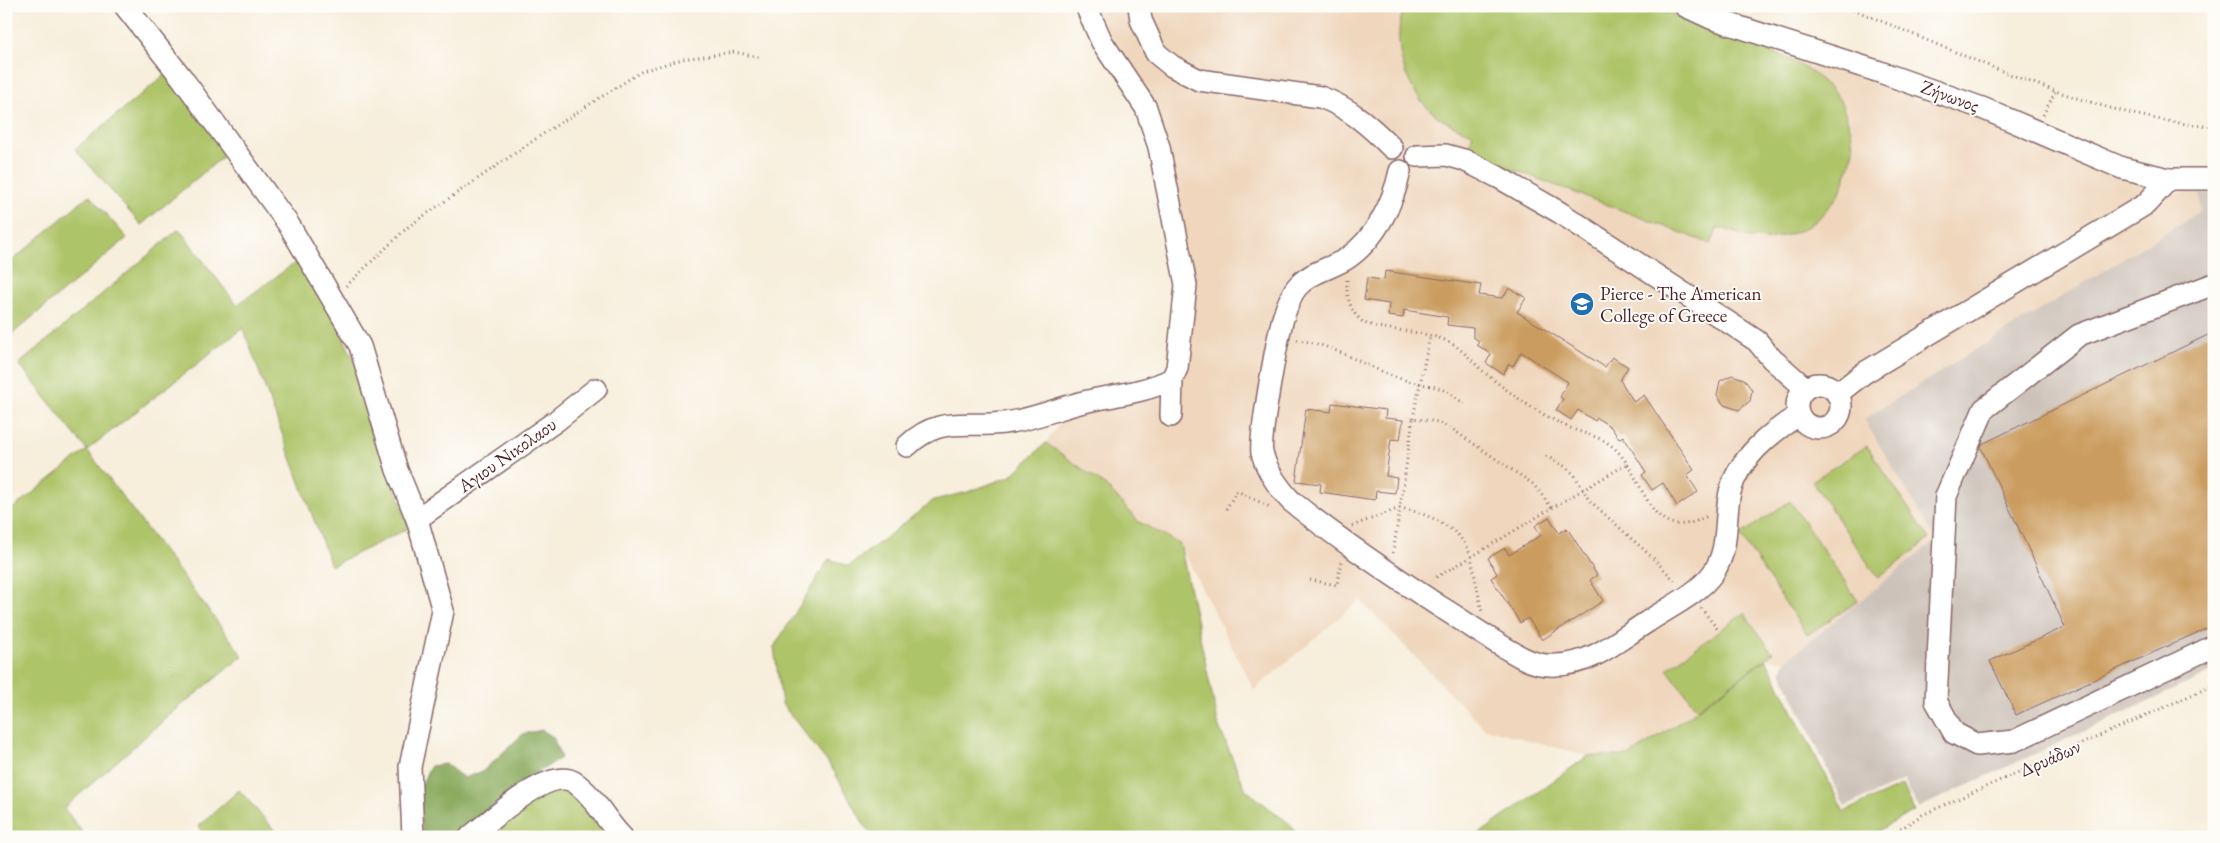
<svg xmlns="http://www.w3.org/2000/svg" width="2220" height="843" viewBox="0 0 2220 843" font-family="'EB Garamond',serif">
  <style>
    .built { fill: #efd6bc }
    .industrial { fill: #cdc2b9 }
    .green { fill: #aec469; stroke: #7c724a }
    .forest { fill: #8aaa5d; stroke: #6a6444 }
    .building { fill: #cb9c5f }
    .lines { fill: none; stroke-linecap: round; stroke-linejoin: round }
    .minor-casing { stroke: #876769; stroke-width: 24 }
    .path { stroke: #876769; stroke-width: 3; stroke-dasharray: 1 4; stroke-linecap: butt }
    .minor { stroke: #fff; stroke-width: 21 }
    .labels { text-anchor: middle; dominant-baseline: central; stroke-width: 4; stroke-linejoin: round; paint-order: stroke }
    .street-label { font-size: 19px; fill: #4a1f2b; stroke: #fdfcf7 }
    .poi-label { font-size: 19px; fill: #4a1f2b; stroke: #fdfcf7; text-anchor: start }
  </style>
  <rect width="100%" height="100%" fill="#fdfcf7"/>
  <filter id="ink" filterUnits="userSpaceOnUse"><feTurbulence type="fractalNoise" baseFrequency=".02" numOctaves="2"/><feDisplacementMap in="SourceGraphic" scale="10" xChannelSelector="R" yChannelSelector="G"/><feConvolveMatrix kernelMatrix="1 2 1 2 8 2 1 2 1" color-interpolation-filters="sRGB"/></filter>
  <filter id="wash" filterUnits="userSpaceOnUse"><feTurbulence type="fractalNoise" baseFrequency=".0096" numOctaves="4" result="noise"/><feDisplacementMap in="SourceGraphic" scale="20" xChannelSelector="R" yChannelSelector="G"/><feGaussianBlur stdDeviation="1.12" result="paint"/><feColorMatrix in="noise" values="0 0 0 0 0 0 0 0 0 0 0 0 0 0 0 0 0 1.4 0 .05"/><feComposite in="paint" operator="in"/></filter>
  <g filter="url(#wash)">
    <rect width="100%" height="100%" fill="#f7eedc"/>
    <path class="built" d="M1094 6H1661L1702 25 1754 45 1855 73 2011 128 2087 165 2169 191 2200 193V211L1865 419 1937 540 1785 661 1766 659 1689 716 1629 756H1588L1484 728 1360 600 1254 690 1180 545 1139 522 1106 486 1046 443 1062 419 1072 415 1144 398 1180 394 1192 284 1161 131 1104 32Z"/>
    <path class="industrial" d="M2200 193H2214V671L1918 808 1904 780 1845 807 1781 671 1785 661 1936 540 1864 419 2200 211Z"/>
    <g class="green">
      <path d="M1405 6H1648L1789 59 1812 72 1835 93 1841 102 1851 130 1853 149 1850 165 1839 195 1817 220 1802 230 1787 235 1768 239 1751 238 1718 227 1711 244 1467 152 1473 134C1458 128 1444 122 1432 112 1404 88 1390 40 1405 6Z"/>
      <path d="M166 74 227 153 141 225 75 149Z"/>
      <path d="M89 195 127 238 6 339V266Z"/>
      <path d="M179 229 237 305 299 260 340 330 358 369 409 528 331 566 243 328 87 450 243 656 172 713 64 808 86 837H6V514L87 450 19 364Z"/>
      <path d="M1046 443 1106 486 1139 522 1180 544 1219 727 1246 790 1290 824 1298 837H874L866 828 832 768 782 704 774 647 829 559 849 566 934 500 968 492 1011 476Z"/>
      <path d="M1867 446 1929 539 1878 578 1812 481Z"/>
      <path d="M1790 501 1858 601 1807 635 1740 535Z"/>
      <path d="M1744 613 1773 653 1697 709 1667 669Z"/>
      <path d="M1766 659 1844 812 1903 785 1914 811 1867 837H1475L1588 756H1629L1689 716Z"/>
      <path d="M568 786 611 837H480L528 800Z"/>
      <path d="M239 790 276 832 269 837H204L199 826Z"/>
    </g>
    <path class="forest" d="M542 730 553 737 561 758C547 767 532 775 518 785 494 803 457 843 423 835 419 809 416 789 431 766L445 764 464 778 483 771 523 734Z"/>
    <g id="blocks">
      <g class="building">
        <path d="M1385 271 1481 285 1479 295 1503 298 1509 288 1526 298 1517 312 1605 367 1612 357 1628 367 1620 380 1634 402 1644 395 1694 470 1687 475 1698 492 1677 506 1663 483 1652 490 1642 475 1646 472 1623 436 1619 439 1611 427 1597 418 1595 421 1578 410 1571 420 1556 410 1563 399 1560 397 1568 382 1521 352 1513 366 1509 364 1503 374 1486 363 1491 354 1477 345 1479 341 1473 337V328L1447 325 1448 317 1404 310 1403 318 1388 316 1389 304 1364 300 1367 278 1384 280Z"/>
        <path d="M2214 332V625L2016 715 1990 661 2065 627 1981 448 1982 444Z"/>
        <path d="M1732 375 1744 379 1752 390 1750 401 1739 410 1724 405 1717 395 1720 381Z"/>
        <path d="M1332 403 1386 410 1385 418 1403 420 1400 440 1391 439 1386 476 1397 478 1395 493 1376 491 1375 500 1320 492 1321 484 1296 481 1306 409 1331 412Z"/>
        <path d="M1549 517 1559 533 1567 528 1597 575 1590 580 1603 601 1542 640 1528 618 1520 623 1491 578 1497 574 1488 558 1505 548 1509 555 1541 535 1535 526Z"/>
      </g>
    </g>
  </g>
  <g filter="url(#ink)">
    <use href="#blocks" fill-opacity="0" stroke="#876769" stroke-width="1"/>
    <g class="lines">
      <g class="minor-casing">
        <g id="minor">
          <path d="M125 6 182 78 289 225 360 346 397 470 417 519 443 611 410 767 413 837"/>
          <path d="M1139 6 1141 20 1156 53 1172 66 1199 80 1320 97C1349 107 1371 127 1392 148"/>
          <path d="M1685 6 1711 18 1880 72 1982 108 2122 168 2169 179H2214"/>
          <path d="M1417 156 1446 155 1464 160 1498 177 1559 212 1757 341 1772 359 1805 388"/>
          <path d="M1400 171C1393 204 1375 240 1346 259 1330 269 1310 272 1297 287 1291 294 1287 306 1284 315 1278 333 1259 438 1262 453 1267 472 1278 487 1291 501 1338 539 1389 573 1439 606 1467 623 1494 643 1523 658 1533 663 1545 666 1556 665 1593 664 1617 641 1647 622 1669 607 1697 595 1713 573 1730 549 1724 519 1730 492 1738 459 1771 432 1799 415"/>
          <path d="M2214 284 2079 335 1984 409 1946 496 1936 701 1954 733 1977 745 2014 741 2214 646"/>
          <circle cx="1819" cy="406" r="22"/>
          <path d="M1837 394 1864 373 2146 204 2169 179"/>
          <path d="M1171 416 1172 379"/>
          <path d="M907 446C939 415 965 428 1004 423 1033 420 1060 407 1088 401 1117 395 1145 392 1172 379L1177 368 1186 285 1159 147 1146 108 1102 42 1086 6"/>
          <path d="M417 519 556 421 596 389"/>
          <path d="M470 837C490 821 549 766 574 782 594 795 605 820 622 837"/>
        </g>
      </g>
      <g class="path">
        <path d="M1844 6C1961 52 2087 117 2214 127"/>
        <path d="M2043 115 2055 92"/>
        <path d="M1347 280C1346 297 1350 312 1364 323 1390 332 1425 330 1449 342 1463 349 1472 362 1484 372 1509 393 1536 412 1566 426 1582 434 1600 435 1614 448 1647 477 1647 550 1709 515"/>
        <path d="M346 286 409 226 543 134 642 71 683 59 734 52 759 57"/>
        <path d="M1297 340C1334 344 1365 367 1401 379 1430 388 1439 382 1464 404"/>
        <path d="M1413 418 1430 336"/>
        <path d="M1546 456 1564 466 1574 474 1589 500 1653 558 1676 582"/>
        <path d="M1552 508 1627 464"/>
        <path d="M1226 509 1237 491 1270 507"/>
        <path d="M1352 526 1400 508 1413 418 1438 422 1452 429 1533 484 1552 508 1471 557 1482 612"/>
        <path d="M1393 553 1400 508C1427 513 1463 528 1471 557L1433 579"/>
        <path d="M1310 580 1337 585 1341 561"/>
        <path d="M1701 608 1719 631"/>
        <path d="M1888 837 1922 815 2214 685"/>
      </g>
      <use href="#minor" class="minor"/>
    </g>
  </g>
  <defs>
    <g id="school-disc" transform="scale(1.25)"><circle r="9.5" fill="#1f6fb2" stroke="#fdfcf7"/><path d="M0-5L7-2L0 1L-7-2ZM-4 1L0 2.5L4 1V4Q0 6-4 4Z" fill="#fff"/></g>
  </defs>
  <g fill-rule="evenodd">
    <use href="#school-disc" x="1582" y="304"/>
  </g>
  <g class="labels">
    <g class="street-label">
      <text transform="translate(1950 96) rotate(20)">Ζήνωνος</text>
      <text transform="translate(507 455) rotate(-35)">Αγιου Νικολαου</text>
      <text transform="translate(2050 758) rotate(-24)">Δρυάδων</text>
    </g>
    <g class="poi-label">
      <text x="1600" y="293">Pierce - The American<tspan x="1600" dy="22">College of Greece</tspan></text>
    </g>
  </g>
  <rect width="2220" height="843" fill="none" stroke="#fdfcf7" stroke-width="25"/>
</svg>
